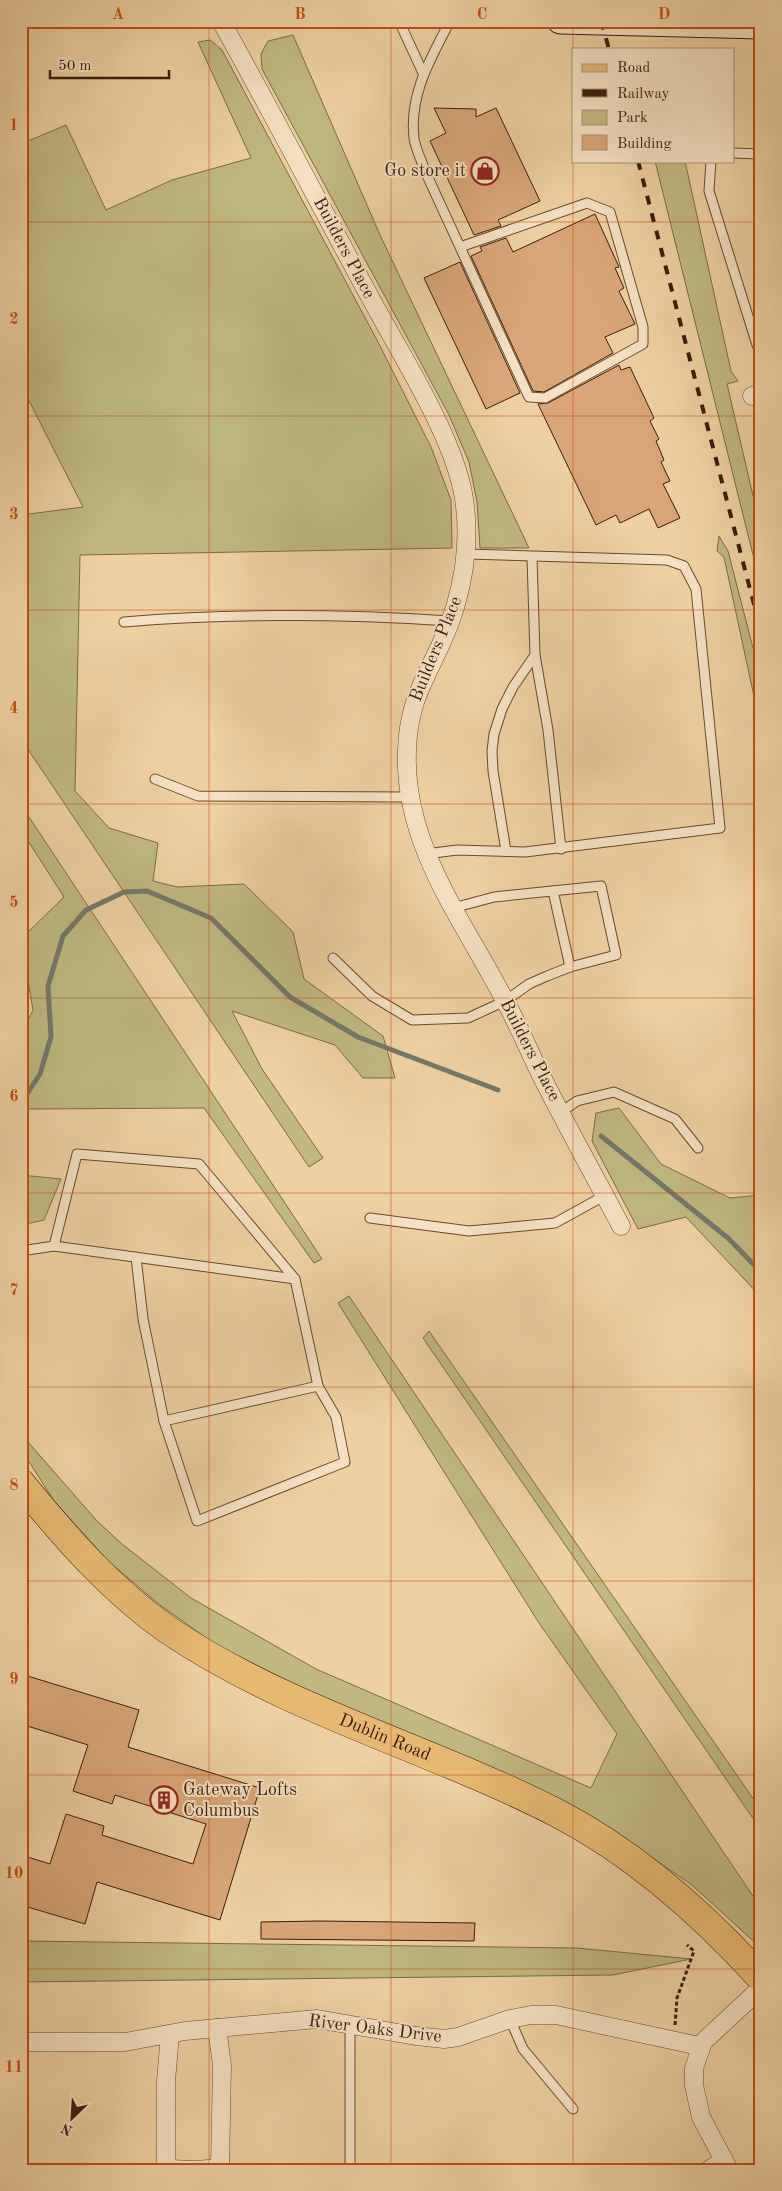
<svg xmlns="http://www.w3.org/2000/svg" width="782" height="2191" viewBox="0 0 782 2191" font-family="'Old Standard TT',serif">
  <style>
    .green { fill: #bfb980; stroke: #7c6b46 }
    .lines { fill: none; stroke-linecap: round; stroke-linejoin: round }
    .stream { stroke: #74796b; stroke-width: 5 }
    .building { fill: #daa677; stroke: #3a1d0d }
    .service-casing { stroke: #674a32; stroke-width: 11 }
    .minor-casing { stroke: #674a32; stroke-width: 19 }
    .secondary-casing { stroke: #3a1d0d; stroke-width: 27 }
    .primary-casing { stroke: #3a1d0d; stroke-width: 29 }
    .path { stroke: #3a1d0d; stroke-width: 3; stroke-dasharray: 4 2.5; stroke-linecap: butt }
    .service { stroke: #f4e1c3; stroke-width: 9 }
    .minor { stroke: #f4e1c3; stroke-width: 18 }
    .secondary { stroke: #f4e1c3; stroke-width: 25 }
    .primary { stroke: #e7b871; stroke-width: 28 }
    .rail { stroke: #3a1d0d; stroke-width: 4; stroke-dasharray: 9 9; stroke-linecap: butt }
    .grid { fill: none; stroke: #c54d0c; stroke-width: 1; stroke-opacity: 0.55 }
    .labels { text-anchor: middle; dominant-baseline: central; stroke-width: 4; stroke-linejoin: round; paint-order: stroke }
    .poi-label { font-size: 18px; fill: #3a1d0d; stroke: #f4e1c3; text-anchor: end }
    .street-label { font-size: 18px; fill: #3a1d0d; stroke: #f4e1c3 }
    .neatline { fill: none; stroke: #c54d0c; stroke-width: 2 }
    .grid-label { font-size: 16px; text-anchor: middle; font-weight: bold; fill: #c54d0c }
  </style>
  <rect width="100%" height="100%" fill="#eed1a2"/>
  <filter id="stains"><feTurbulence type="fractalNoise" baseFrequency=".004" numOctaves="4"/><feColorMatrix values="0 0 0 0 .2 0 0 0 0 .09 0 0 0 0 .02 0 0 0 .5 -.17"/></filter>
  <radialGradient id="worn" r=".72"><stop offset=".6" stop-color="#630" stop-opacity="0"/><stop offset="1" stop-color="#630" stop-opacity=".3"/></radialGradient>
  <g class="green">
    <path d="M293 35 380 235 529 548H480L477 502 469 462 449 415 262 69 261 54 268 41Z"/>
    <path d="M210 40 222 50 377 340 431 447 451 500 452 548 80 555 75 791 109 828 158 843 153 881 177 887 244 884 293 932 304 979 383 1036 395 1078H363L335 1045 232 1011 262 1069 323 1158 309 1167 21 739V515L83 507 21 385V144L66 125 106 210 172 180 251 158 198 42Z"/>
    <path d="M655 161H685L731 371 738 381 727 384 761 530V587Z"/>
    <path d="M719 536 728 551 761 679V729L724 557 717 551Z"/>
    <path d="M21 805 322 1259 314 1263 204 1108 28 1109 21 1122V1035L33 1010 21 939 64 897 21 830Z"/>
    <path d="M619 1108 661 1164 730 1198 761 1195V1297L686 1217 638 1229 592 1141 596 1113Z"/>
    <path d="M21 1175 61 1179 44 1220 21 1225Z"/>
    <path d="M349 1296 761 1908V1948L692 1885 595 1819 286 1683 219 1647 160 1605 109 1562 54 1501 21 1449V1434L97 1521 122 1544 191 1598 316 1669 591 1788 617 1734 539 1623 338 1303Z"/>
    <path d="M429 1331 761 1810V1830L423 1338Z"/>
    <path d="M21 1941 577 1948 691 1959 613 1975 21 1982Z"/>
  </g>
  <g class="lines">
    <g class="stream">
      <path d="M21 1103 40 1074 51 1037 48 986 63 936 86 910 124 892 147 891 211 918 290 997 358 1037 498 1090"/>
      <path d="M601 1136 728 1238 761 1272"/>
    </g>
  </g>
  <g class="building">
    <path d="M434 108 476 109V117L496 108 540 201 498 220 501 226 474 235 430 141 446 133Z"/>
    <path d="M595 214 619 267 615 268 624 288 619 291 635 324 605 337 613 353 544 392 533 391 471 256 482 251 480 247 506 238 513 252Z"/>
    <path d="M460 262 520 393 486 409 424 278Z"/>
    <path d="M619 365 621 370 630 367 654 418 650 421 659 439 656 441 664 460 661 462 670 481 663 484 680 518 658 528 649 509 620 523 616 515 596 525 538 404 548 403Z"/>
    <path d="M21 1674 139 1710 128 1747 260 1788 220 1920 97 1882 85 1924 21 1905V1855L50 1864 66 1814 104 1826 102 1835 193 1864 206 1824 115 1795 112 1804 73 1791 88 1745 21 1724Z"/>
    <path d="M319 1921 475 1923 474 1941 261 1939V1922Z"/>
  </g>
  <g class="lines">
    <g class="service-casing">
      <g id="service">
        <path d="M399 21 423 73"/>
        <path d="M450 21C431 58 409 94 414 138 415 148 422 161 425 171L529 397 545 398 643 344V327L610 212 587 203 460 247"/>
        <path d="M733 153 761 154"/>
        <path d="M711 161 709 191 757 345H761"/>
        <path d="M124 622C233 613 341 614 450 621"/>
        <path d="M535 655 548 730 561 849"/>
        <path d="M155 779 198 796 409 797"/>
        <path d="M506 851 493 771 492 751 494 734 502 709 513 687 535 655 532 557"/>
        <path d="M426 854 457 850 525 852 720 828 696 589 684 566 667 560 466 554"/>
        <path d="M553 891 570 967"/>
        <path d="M333 958 372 996 412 1020 468 1018 505 1001 529 984 547 976 570 967 616 955 601 886 494 897 453 908"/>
        <path d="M561 1112 577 1101 614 1092 675 1119 698 1148"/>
        <path d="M370 1218 469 1231 555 1223 604 1196"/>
        <path d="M54 1246 77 1154 199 1164 295 1279"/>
        <path d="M21 1251 54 1246 295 1279 318 1386 336 1417 345 1462 197 1521 164 1421 143 1319 136 1257"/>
        <path d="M164 1421 318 1386"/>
        <path d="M510 2019 523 2049 573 2109"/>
        <path d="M350 2024V2166"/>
      </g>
    </g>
    <g class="minor-casing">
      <g id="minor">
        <path d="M221 21C274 116 324 213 376 308 405 361 449 431 462 488 473 540 463 597 441 644 423 683 408 705 407 751 403 845 464 921 505 1001 518 1024 528 1049 540 1073 566 1125 594 1175 621 1226"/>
        <path d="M752 396 761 393"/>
        <path d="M170 2034 166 2081V2161L170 2169 193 2170"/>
        <path d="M21 2042H125L185 2031 317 2019 416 2036 444 2039 458 2037 510 2019 531 2015H556L699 2046"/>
        <path d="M197 2170 220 2168 222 2065 217 2028"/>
        <path d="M709 2170 724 2160"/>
        <path d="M729 2170 701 2117 694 2085V2068L703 2042 761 1988"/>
      </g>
    </g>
    <g class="secondary-casing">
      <path id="secondary" d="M560 21 761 26"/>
    </g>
    <g class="primary-casing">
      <g id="primary">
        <path id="s1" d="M21 1483C65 1537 111 1590 168 1630 288 1711 430 1748 557 1813 636 1854 702 1913 761 1978"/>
      </g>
    </g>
    <path class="path" d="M675 2025 677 1998 694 1951 687 1945"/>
    <use href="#service" class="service"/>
    <use href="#minor" class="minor"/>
    <use href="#secondary" class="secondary"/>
    <use href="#primary" class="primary"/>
    <g class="rail">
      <path d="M601 21 609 49"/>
      <path d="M638 161 761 631"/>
    </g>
  </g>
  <path class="grid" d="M209 21V2170M391 21V2170M573 21V2170M21 222H761M21 416H761M21 610H761M21 804H761M21 998H761M21 1193H761M21 1387H761M21 1581H761M21 1775H761M21 1969H761"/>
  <defs>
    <g id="shop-ring" transform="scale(1.4375)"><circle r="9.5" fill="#f4e1c3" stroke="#8f2418" stroke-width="1.5"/><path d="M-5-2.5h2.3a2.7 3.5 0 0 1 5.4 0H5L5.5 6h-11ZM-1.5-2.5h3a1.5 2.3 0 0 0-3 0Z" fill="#8f2418"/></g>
    <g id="building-ring" transform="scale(1.4375)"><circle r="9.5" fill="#f4e1c3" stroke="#8f2418" stroke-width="1.5"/><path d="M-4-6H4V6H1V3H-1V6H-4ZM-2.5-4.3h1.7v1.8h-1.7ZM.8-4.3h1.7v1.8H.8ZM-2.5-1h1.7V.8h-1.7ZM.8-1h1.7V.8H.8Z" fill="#8f2418"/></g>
  </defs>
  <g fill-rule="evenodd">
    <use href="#shop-ring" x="485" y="171"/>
    <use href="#building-ring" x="164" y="1800"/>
  </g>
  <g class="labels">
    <g class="poi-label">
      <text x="466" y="171">Go store it</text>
      <text x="183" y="1790" text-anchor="start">Gateway Lofts<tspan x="183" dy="21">Columbus</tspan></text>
    </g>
    <g class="street-label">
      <text transform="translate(344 248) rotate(62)">Builders Place</text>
      <text transform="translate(436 649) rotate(-68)">Builders Place</text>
      <text transform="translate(530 1050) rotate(63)">Builders Place</text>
      <text stroke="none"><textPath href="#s1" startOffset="451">Dublin Road</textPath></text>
      <text transform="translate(375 2029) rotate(7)">River Oaks Drive</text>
    </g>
  </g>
  <rect width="782" height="2191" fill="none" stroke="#eed1a2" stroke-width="55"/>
  <rect x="572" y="48" width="162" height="115" fill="#f4e1c3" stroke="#aa937a"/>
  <rect x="582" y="64" width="25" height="8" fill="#e7b871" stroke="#aa937a"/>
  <text x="617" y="72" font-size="15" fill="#3a1d0d">Road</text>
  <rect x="582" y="89" width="25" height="8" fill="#3a1d0d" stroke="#aa937a"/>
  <text x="617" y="98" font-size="15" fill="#3a1d0d">Railway</text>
  <rect x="582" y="110" width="25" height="15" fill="#bfb980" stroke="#aa937a"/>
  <text x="617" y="122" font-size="15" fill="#3a1d0d">Park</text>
  <rect x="582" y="135" width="25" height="15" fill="#daa677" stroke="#aa937a"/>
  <text x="617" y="148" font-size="15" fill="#3a1d0d">Building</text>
  <g transform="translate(72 2118) rotate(205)" stroke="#f4e1c3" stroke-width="4" paint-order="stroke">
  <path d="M0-4L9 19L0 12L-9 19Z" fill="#3a1d0d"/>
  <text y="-8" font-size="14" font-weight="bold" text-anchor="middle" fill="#3a1d0d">N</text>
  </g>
  <path d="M50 70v8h119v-8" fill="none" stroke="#3a1d0d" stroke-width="2.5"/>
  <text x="58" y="70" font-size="15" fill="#3a1d0d" stroke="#f4e1c3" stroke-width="4" paint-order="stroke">50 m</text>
  <rect x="28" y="28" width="726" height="2136" class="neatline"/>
  <g class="grid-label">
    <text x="118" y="19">A</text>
    <text x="300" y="19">B</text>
    <text x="482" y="19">C</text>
    <text x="664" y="19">D</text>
    <text x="14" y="130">1</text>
    <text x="14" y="324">2</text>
    <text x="14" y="519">3</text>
    <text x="14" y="713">4</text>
    <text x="14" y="907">5</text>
    <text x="14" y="1101">6</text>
    <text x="14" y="1295">7</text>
    <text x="14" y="1490">8</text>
    <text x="14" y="1684">9</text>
    <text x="14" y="1878">10</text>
    <text x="14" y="2072">11</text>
  </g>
  <rect width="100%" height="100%" filter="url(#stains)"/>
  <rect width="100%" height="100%" fill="url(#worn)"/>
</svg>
